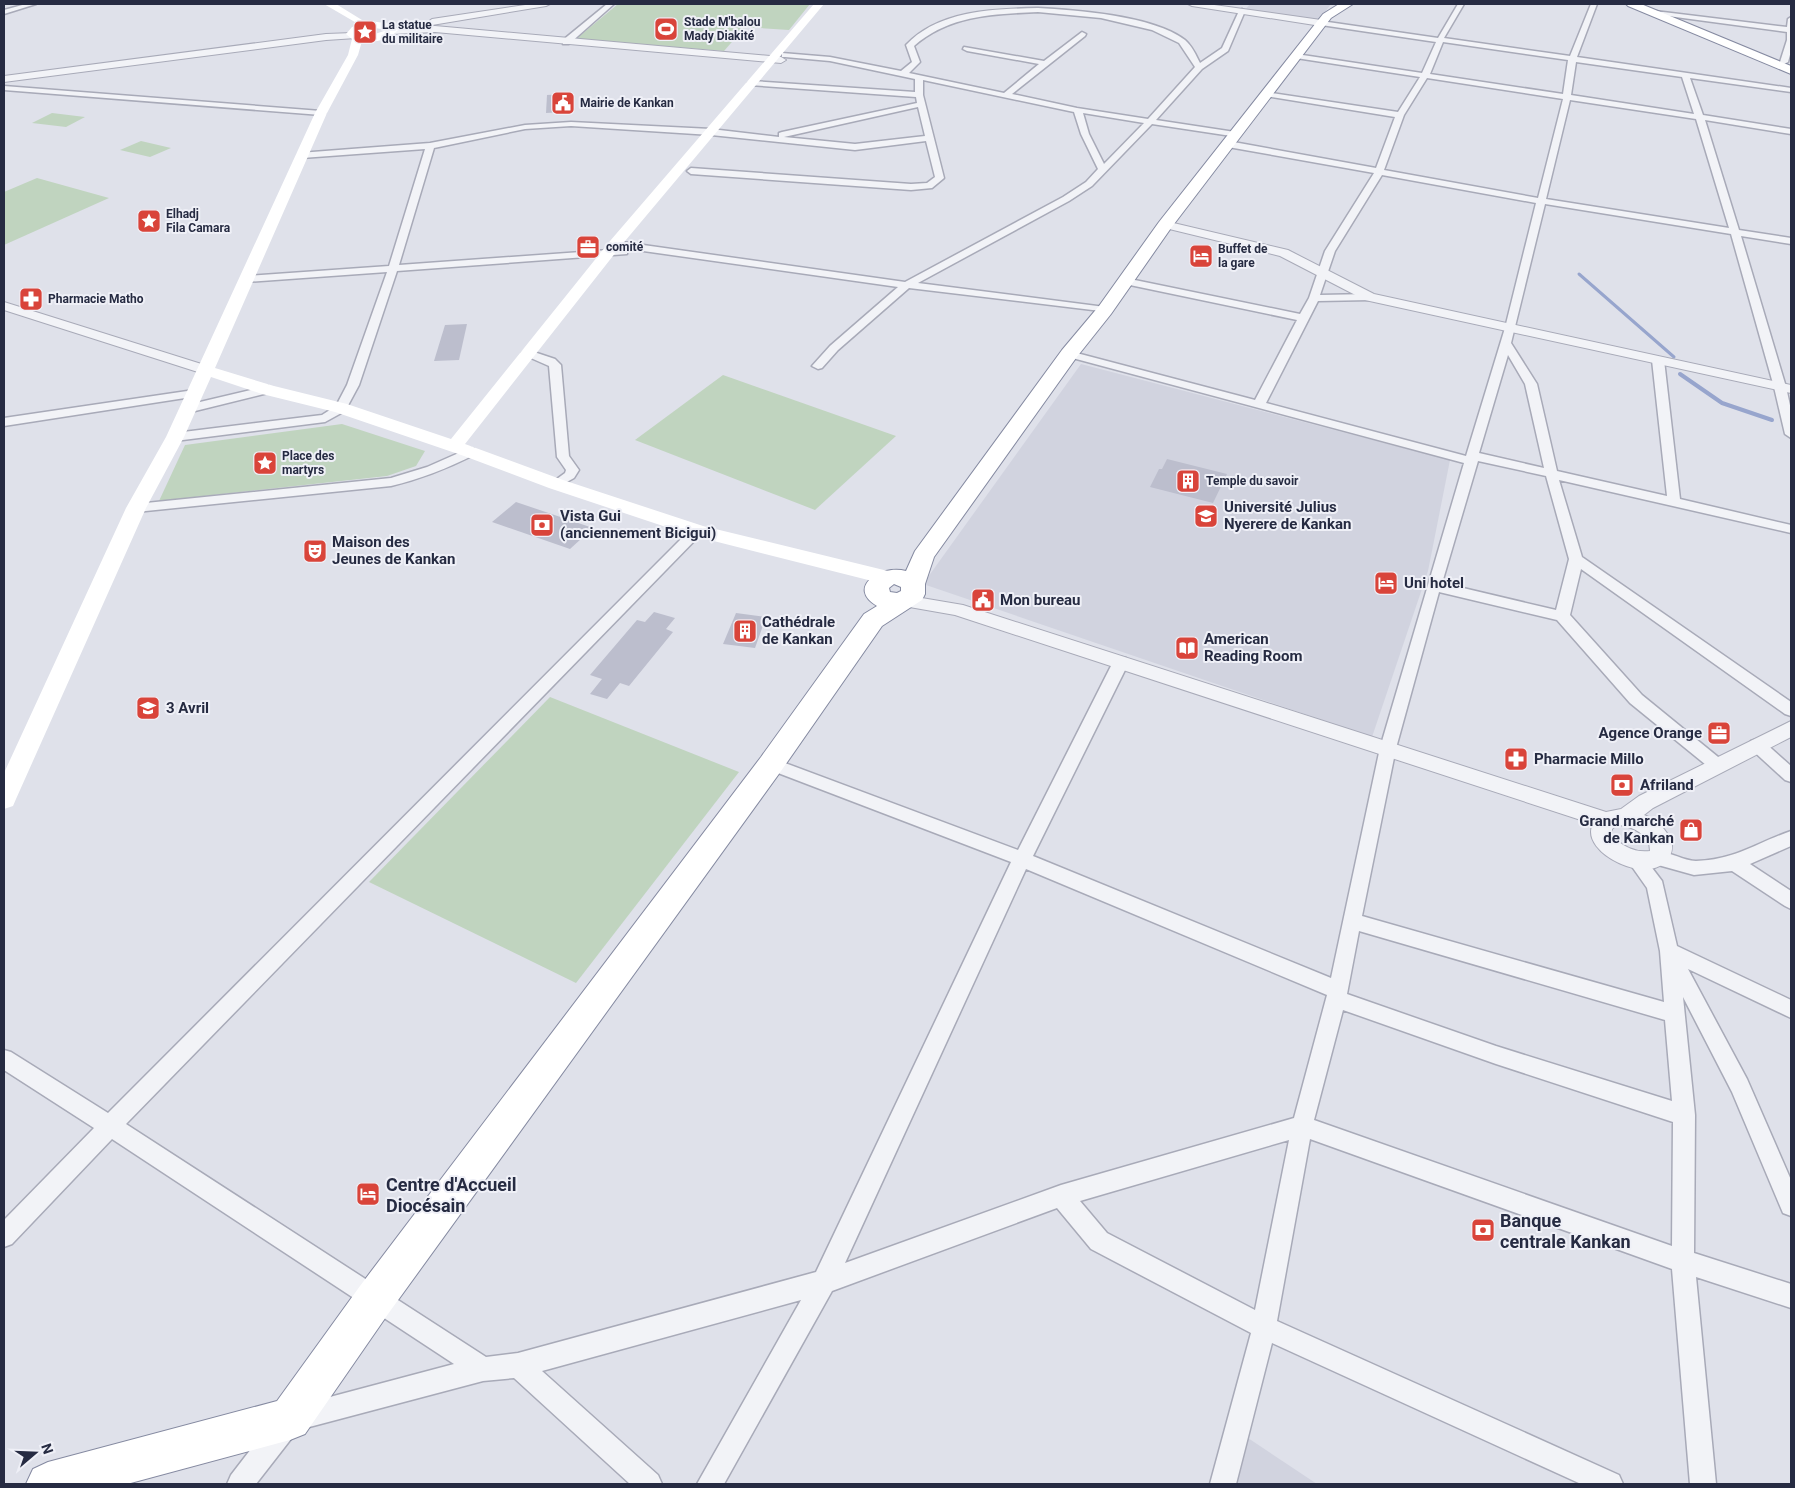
<svg xmlns="http://www.w3.org/2000/svg" width="1795" height="1488" viewBox="0 0 1795 1488" font-family="Roboto,sans-serif">
  <style>
    .built { fill: #d1d3df }
    .green { fill: #c0d4bf }
    .lines { fill: none; stroke-linecap: round; stroke-linejoin: round }
    .stream-far1 { stroke: #97a5cd; stroke-width: 3 }
    .stream { stroke: #97a5cd; stroke-width: 4 }
    .building { fill: #bcbecd }
    .minor-casing { stroke: #a8aab8; stroke-width: 3 }
    .tertiary-casing { stroke: #a8aab8; stroke-width: 2 }
    .trunk-casing { stroke: #858aa1; stroke-width: 2 }
    .minor { fill: #f2f3f7; fill-rule: evenodd }
    .tertiary { fill: #f2f3f7; fill-rule: evenodd }
    .secondary { fill: #fff; fill-rule: evenodd }
    .trunk { fill: #fff; fill-rule: evenodd }
    .labels { text-anchor: middle; dominant-baseline: central; stroke-width: 4; stroke-linejoin: round; paint-order: stroke }
    .far-poi-label { font-size: 12px; font-weight: bold; fill: #262b42; stroke: #eff0f7; text-anchor: start }
    .poi-label { font-size: 15px; font-weight: bold; fill: #262b42; stroke: #eff0f7; text-anchor: start }
    .near-poi-label { font-size: 18px; font-weight: bold; fill: #262b42; stroke: #eff0f7; text-anchor: start }
  </style>
  <rect width="100%" height="100%" fill="#dfe1ea"/>
  <g class="built">
    <path d="M1250 4H1331L1319 20 1245 10Z"/>
    <path d="M1081 364 1450 460 1428 571 1372 737 923 584Z"/>
    <path d="M1245 1436 1317 1484H1234Z"/>
  </g>
  <g class="green">
    <path d="M618 4H810L789 30 745 27 724 51 576 39Z"/>
    <path d="M52 113 85 117 66 127 32 123Z"/>
    <path d="M141 141 171 148 150 157 120 150Z"/>
    <path d="M37 178 109 198 4 245V192Z"/>
    <path d="M723 375 896 436 815 510 635 440Z"/>
    <path d="M342 424 425 451 416 466 387 476 159 501 185 445Z"/>
    <path d="M550 697 739 772 576 983 369 882Z"/>
  </g>
  <g class="lines">
    <path class="stream-far1" d="M1579 274 1674 357"/>
    <path class="stream" d="M1680 374 1722 403 1772 420"/>
  </g>
  <g class="building">
    <path d="M563 94V112L546 113 547 95Z"/>
    <path d="M467 324 459 360 434 361 445 325Z"/>
    <path d="M1167 459 1227 474 1213 503 1150 487 1159 469H1162Z"/>
    <path d="M516 502 593 528 570 549 492 522Z"/>
    <path d="M654 612 675 618 666 629 673 632 629 686 620 683 607 699 590 694 602 679 590 675 637 620 645 622Z"/>
    <path d="M736 613 766 617 755 648 723 644Z"/>
  </g>
  <g class="lines">
    <g class="minor-casing">
      <g id="minor">
        <path d="M26 4H36L4 14V10Z"/>
        <path d="M607 4H614L569 44H563V40Z"/>
        <path d="M1458 4H1464L1444 38 1570 56 1591 4H1597L1577 57 1791 88V92L1690 78 1703 115 1791 129V134L1705 120 1739 230 1791 238V244L1741 236 1786 387 1791 410V438L1785 434 1774 387 1731 234 1545 204 1511 343 1537 384 1557 471 1667 496 1652 360 1658 357 1664 360 1680 499 1791 525V533L1559 480 1582 557 1791 702V716L1785 714 1581 569 1570 615 1642 695 1723 761 1725 765 1723 769 1717 771 1711 769 1630 703 1557 620 1439 592 1396 748 1362 916 1664 1002 1660 951 1647 888 1628 861 1631 856 1637 854 1643 856 1662 881 1677 946 1791 1000V1018L1688 969 1747 1079 1791 1180V1216L1783 1213 1732 1092 1683 997 1695 1115 1694 1253 1791 1284V1308L1696 1277 1716 1484H1690L1672 1269 1310 1139 1277 1321 1619 1475 1623 1484H1581L1272 1343 1236 1484H1210L1251 1333 1091 1249 1057 1208 832 1291 724 1484H697L801 1300 542 1371 658 1475 662 1484H630L514 1378 483 1381 298 1430 256 1484H227L231 1475 281 1410 454 1364 112 1139 12 1244 4 1247V1220L94 1128 4 1070V1050L11 1052 108 1113 692 528 697 527 704 531 126 1124 486 1357 518 1353 816 1272 1011 862 765 768 763 764 765 760 771 758 777 760 1018 850 1113 662 1116 658 1121 657 1126 658 1129 662 1033 856 1331 978 1380 748 1464 463 1065 356 1063 354 1069 351 1255 400 1297 320 1125 284 1120 281 1125 278 1300 314 1309 298 1325 251 1374 173 1228 147 1224 144 1228 141 1376 168 1395 117 1265 96 1261 94 1265 92 1398 112 1420 77 1296 58 1292 56 1296 54 1422 73 1436 42 1321 25 1318 23 1321 21 1438 38ZM1443 42 1568 60 1563 94 1430 74ZM1576 62 1682 77 1694 114 1571 95ZM1427 78 1563 99 1538 198 1384 170 1404 115ZM1570 100 1696 119 1729 228 1546 199ZM1382 175 1536 203 1505 328 1466 456 1266 403 1318 301 1370 300 1375 297 1370 294 1320 295 1335 251ZM1508 355 1525 384 1544 468 1479 453ZM1478 461 1546 476 1569 559 1556 610 1442 583ZM1026 869 1327 995 1294 1118 1061 1185 845 1263ZM1359 931 1665 1020 1672 1101 1496 1046 1347 994ZM1343 1010 1496 1064 1673 1122 1672 1246 1314 1120ZM1289 1140 1255 1310 1107 1233 1080 1201Z"/>
        <path d="M1038 8C1077 10 1154 16 1185 40 1192 46 1196 55 1200 63L1222 48 1239 11 1242 9 1245 11 1228 51 1202 69 1156 120 1235 132 1239 135 1238 137 1152 124 1092 186 1069 201 918 283 1105 307 1109 308 1110 310 1109 312 909 288 838 350 822 368 818 369 812 366 830 346 898 287 615 247 610 244 615 241 905 282 1063 197 1086 182 1098 169 1081 134 1074 112 923 80V95L944 178 932 188 911 190 691 174 687 171 691 168 911 184 927 183 935 177 926 141 855 150 711 135 571 126 525 129 434 148 399 265 623 249 627 250V254L397 271 359 385 345 411 325 422 175 441 169 437 175 433 322 415 336 406 347 385 387 272 246 282 241 279 246 276 389 266 425 149 302 158 298 155 299 153 430 143 525 125 571 122 711 129 779 137V133L782 132 917 103 916 97 749 85 748 83 752 81 915 92V79L830 61 785 57H782V53L830 57 901 71 912 62 906 45C939 10 994 9 1038 8ZM1038 12 1101 18 1152 30 1179 43 1195 67 1148 119 1077 108 1012 94 1085 36 1086 34 1082 32 1044 61 964 47 963 49 967 51 1039 64 1004 93 909 73 920 62 914 46C949 15 994 14 1038 12ZM918 107 925 136 855 144 784 137ZM1083 113 1144 123 1104 164 1089 134Z"/>
        <path d="M1655 11 1787 27 1788 19 1791 17V51L1788 62 1784 64 1780 62 1787 40V32L1653 14V12Z"/>
        <path d="M4 86 321 111 325 113 321 115 4 90Z"/>
        <path d="M528 350 555 359 561 365 569 456 579 470 574 478 556 488 550 484 565 473 566 470 557 457 549 366 524 355 522 353 524 351Z"/>
        <path d="M268 386 274 390 272 392 187 413 181 409 183 406Z"/>
        <path d="M194 390 200 394 198 396 4 426V418Z"/>
        <path d="M470 448 474 449 476 452 474 455C448 468 421 479 391 486L136 512 129 508 136 504 391 478 427 467Z"/>
        <path d="M1757 739 1763 741 1791 766V782L1785 780 1751 749 1749 745 1751 741Z"/>
        <path d="M1791 831V846L1750 864 1791 891V909L1785 906 1732 871 1694 875 1651 863 1648 858 1651 853C1666 848 1681 861 1696 861 1735 860 1756 843 1791 831Z"/>
      </g>
    </g>
    <g class="tertiary-casing">
      <g id="tertiary">
        <path d="M532 4H550L546 6 432 25 428 22 432 19Z"/>
        <path d="M1188 4H1207L1321 20 1325 23 1321 26 1192 6Z"/>
        <path d="M435 26 781 57 786 60 781 63 435 32 392 34 388 31 392 28Z"/>
        <path d="M353 33 356 34V38L326 40 4 82V76L326 34Z"/>
        <path d="M1165 221 1288 250 1374 294 1791 385V393L1365 300 1280 256 1161 227 1159 225Z"/>
        <path d="M4 302 211 367 213 370 211 373H201L4 310Z"/>
        <path d="M904 595 963 605 1606 812 1621 809 1639 796 1791 721V737L1653 808 1644 815C1657 820 1666 829 1671 841 1673 847 1672 851 1670 856 1653 889 1578 853 1593 824L955 615 898 605 895 601 898 597ZM1617 825C1631 826 1641 831 1649 842L1650 851C1635 853 1621 846 1612 835V829Z"/>
      </g>
    </g>
    <g class="trunk-casing">
      <g id="trunk">
        <path d="M1339 4H1353L1331 18 1171 228 1111 314 1076 358 934 557 925 584V594L922 600 882 626 781 771 388 1314 305 1434 290 1440 127 1484H26L33 1469 48 1462 277 1401 360 1286 761 757 864 614 877 606C846 588 880 564 906 571L915 551 1062 350 1099 306 1159 222 1323 14ZM894 584 901 587V591L897 593 890 592 889 588Z"/>
        <path d="M1626 4H1641L1791 66V74L1628 6Z"/>
      </g>
    </g>
    <use href="#minor" class="minor"/>
    <use href="#tertiary" class="tertiary"/>
    <path class="secondary" d="M324 4H336L362 20 393 24 398 30C389 40 375 43 362 41L358 55 327 113 215 368 274 386 347 404 451 439 610 241 814 4H824L620 247 465 444 563 480 703 526 888 571 895 573 898 578 895 583 888 585 690 535 549 488 464 456 335 412 262 394 211 377 184 437 146 508 16 799 13 806 4 809V773L126 508 166 437 315 113 348 55 352 39 346 34 352 27 360 25ZM375 28 387 30 372 35 357 33Z"/>
    <use href="#trunk" class="trunk"/>
  </g>
  <defs>
    <g id="stadium-square" transform="scale(1.25)"><rect x="-9" y="-9" width="18" height="18" rx="4" fill="#d9443a" stroke="#eff0f7"/><path d="M0-5a6.5 5 0 1 0 0 10a6.5 5 0 1 0 0-10ZM-3.5-1.8h7v3.6h-7Z" fill="#fff"/></g>
    <g id="sight-square" transform="scale(1.25)"><rect x="-9" y="-9" width="18" height="18" rx="4" fill="#d9443a" stroke="#eff0f7"/><path d="M0-6L1.8-2.2L6-1.7L2.9 1.2L3.7 5.4L0 3.3L-3.7 5.4L-2.9 1.2L-6-1.7L-1.8-2.2Z" fill="#fff"/></g>
    <g id="civic-square" transform="scale(1.25)"><rect x="-9" y="-9" width="18" height="18" rx="4" fill="#d9443a" stroke="#eff0f7"/><path d="M-.6-6.5H3V-4.5H.6V-3L4-1V1h2V6H-6V1h2V-1L-.6-3ZM-1.2 2.5V6h2.4V2.5Z" fill="#fff"/></g>
    <g id="office-square" transform="scale(1.25)"><rect x="-9" y="-9" width="18" height="18" rx="4" fill="#d9443a" stroke="#eff0f7"/><path d="M-6-3h4V-5.5h4V-3h4V5H-6ZM-1-4.5V-3h2v-1.5ZM-6 0V1H6V0Z" fill="#fff"/></g>
    <g id="hotel-square" transform="scale(1.25)"><rect x="-9" y="-9" width="18" height="18" rx="4" fill="#d9443a" stroke="#eff0f7"/><path d="M-6-4.5h1.5V1H6V5H4.5V3h-9V5H-6ZM-4 0a1.8 1.8 0 1 1 3.6 0ZM.5 0V-2.5h3Q6-2.5 6 0Z" fill="#fff"/></g>
    <g id="pharmacy-square" transform="scale(1.25)"><rect x="-9" y="-9" width="18" height="18" rx="4" fill="#d9443a" stroke="#eff0f7"/><path d="M-2-6h4v4h4v4h-4v4h-4v-4h-4v-4h4Z" fill="#fff"/></g>
    <g id="building-square" transform="scale(1.25)"><rect x="-9" y="-9" width="18" height="18" rx="4" fill="#d9443a" stroke="#eff0f7"/><path d="M-4-6H4V6H1V3H-1V6H-4ZM-2.5-4.3h1.7v1.8h-1.7ZM.8-4.3h1.7v1.8H.8ZM-2.5-1h1.7V.8h-1.7ZM.8-1h1.7V.8H.8Z" fill="#fff"/></g>
    <g id="university-square" transform="scale(1.25)"><rect x="-9" y="-9" width="18" height="18" rx="4" fill="#d9443a" stroke="#eff0f7"/><path d="M0-5L7-2L0 1L-7-2ZM-4 1L0 2.5L4 1V4Q0 6-4 4Z" fill="#fff"/></g>
    <g id="bank-square" transform="scale(1.25)"><rect x="-9" y="-9" width="18" height="18" rx="4" fill="#d9443a" stroke="#eff0f7"/><path d="M-6-4H6V4H-6ZM0-2.3a2.3 2.3 0 1 0 0 4.6a2.3 2.3 0 1 0 0-4.6Z" fill="#fff"/></g>
    <g id="theatre-square" transform="scale(1.25)"><rect x="-9" y="-9" width="18" height="18" rx="4" fill="#d9443a" stroke="#eff0f7"/><path d="M-5-5.5Q0-4 5-5.5V0Q5 5 0 6Q-5 5-5 0ZM-3.3-2.5H-1v1.5H-3.3ZM1-2.5H3.3v1.5H1ZM-2.8 1Q0 5.5 2.8 1Z" fill="#fff"/></g>
    <g id="library-square" transform="scale(1.25)"><rect x="-9" y="-9" width="18" height="18" rx="4" fill="#d9443a" stroke="#eff0f7"/><path d="M-6-4Q-3-5.5-.7-3.5V5Q-3 3-6 4ZM6-4Q3-5.5 .7-3.5V5Q3 3 6 4Z" fill="#fff"/></g>
    <g id="shop-square" transform="scale(1.25)"><rect x="-9" y="-9" width="18" height="18" rx="4" fill="#d9443a" stroke="#eff0f7"/><path d="M-5-2.5h2.3a2.7 3.5 0 0 1 5.4 0H5L5.5 6h-11ZM-1.5-2.5h3a1.5 2.3 0 0 0-3 0Z" fill="#fff"/></g>
  </defs>
  <g fill-rule="evenodd">
    <use href="#stadium-square" x="666" y="29"/>
    <use href="#sight-square" x="365" y="32"/>
    <use href="#civic-square" x="563" y="103"/>
    <use href="#sight-square" x="149" y="221"/>
    <use href="#office-square" x="588" y="247"/>
    <use href="#hotel-square" x="1201" y="256"/>
    <use href="#pharmacy-square" x="31" y="299"/>
    <use href="#sight-square" x="265" y="463"/>
    <use href="#building-square" x="1188" y="481"/>
    <use href="#university-square" x="1206" y="516"/>
    <use href="#bank-square" x="542" y="525"/>
    <use href="#theatre-square" x="315" y="551"/>
    <use href="#hotel-square" x="1386" y="583"/>
    <use href="#civic-square" x="983" y="600"/>
    <use href="#building-square" x="745" y="631"/>
    <use href="#library-square" x="1187" y="648"/>
    <use href="#university-square" x="148" y="708"/>
    <use href="#office-square" x="1719" y="733"/>
    <use href="#pharmacy-square" x="1516" y="759"/>
    <use href="#bank-square" x="1622" y="785"/>
    <use href="#shop-square" x="1691" y="830"/>
    <use href="#hotel-square" x="368" y="1194"/>
    <use href="#bank-square" x="1483" y="1230"/>
  </g>
  <g class="labels">
    <g class="far-poi-label">
      <text x="684" y="22">Stade M'balou<tspan x="684" dy="14">Mady Diakité</tspan></text>
      <text x="382" y="25">La statue<tspan x="382" dy="14">du militaire</tspan></text>
      <text x="580" y="103">Mairie de Kankan</text>
      <text x="166" y="214">Elhadj<tspan x="166" dy="14">Fila Camara</tspan></text>
      <text x="606" y="247">comité</text>
      <text x="1218" y="249">Buffet de<tspan x="1218" dy="14">la gare</tspan></text>
      <text x="48" y="299">Pharmacie Matho</text>
      <text x="282" y="456">Place des<tspan x="282" dy="14">martyrs</tspan></text>
      <text x="1206" y="481">Temple du savoir</text>
    </g>
    <g class="poi-label">
      <text x="1224" y="507">Université Julius<tspan x="1224" dy="17">Nyerere de Kankan</tspan></text>
      <text x="560" y="516">Vista Gui<tspan x="560" dy="17">(anciennement Bicigui)</tspan></text>
      <text x="332" y="542">Maison des<tspan x="332" dy="17">Jeunes de Kankan</tspan></text>
      <text x="1404" y="583">Uni hotel</text>
      <text x="1000" y="600">Mon bureau</text>
      <text x="762" y="622">Cathédrale<tspan x="762" dy="17">de Kankan</tspan></text>
      <text x="1204" y="639">American<tspan x="1204" dy="17">Reading Room</tspan></text>
      <text x="166" y="708">3 Avril</text>
      <text x="1702" y="733" text-anchor="end">Agence Orange</text>
      <text x="1534" y="759">Pharmacie Millo</text>
      <text x="1640" y="785">Afriland</text>
      <text x="1674" y="821" text-anchor="end">Grand marché<tspan x="1674" dy="17">de Kankan</tspan></text>
    </g>
    <g class="near-poi-label">
      <text x="386" y="1184">Centre d'Accueil<tspan x="386" dy="21">Diocésain</tspan></text>
      <text x="1500" y="1220">Banque<tspan x="1500" dy="21">centrale Kankan</tspan></text>
    </g>
  </g>
  <rect width="1795" height="1488" fill="none" stroke="#262b42" stroke-width="10"/>
  <g transform="translate(35 1453) rotate(71)" stroke="#eff0f7" stroke-width="4" paint-order="stroke">
  <path d="M0-4L9 19L0 12L-9 19Z" fill="#262b42"/>
  <text y="-8" font-size="14" font-weight="bold" text-anchor="middle" fill="#262b42">N</text>
  </g>
</svg>
